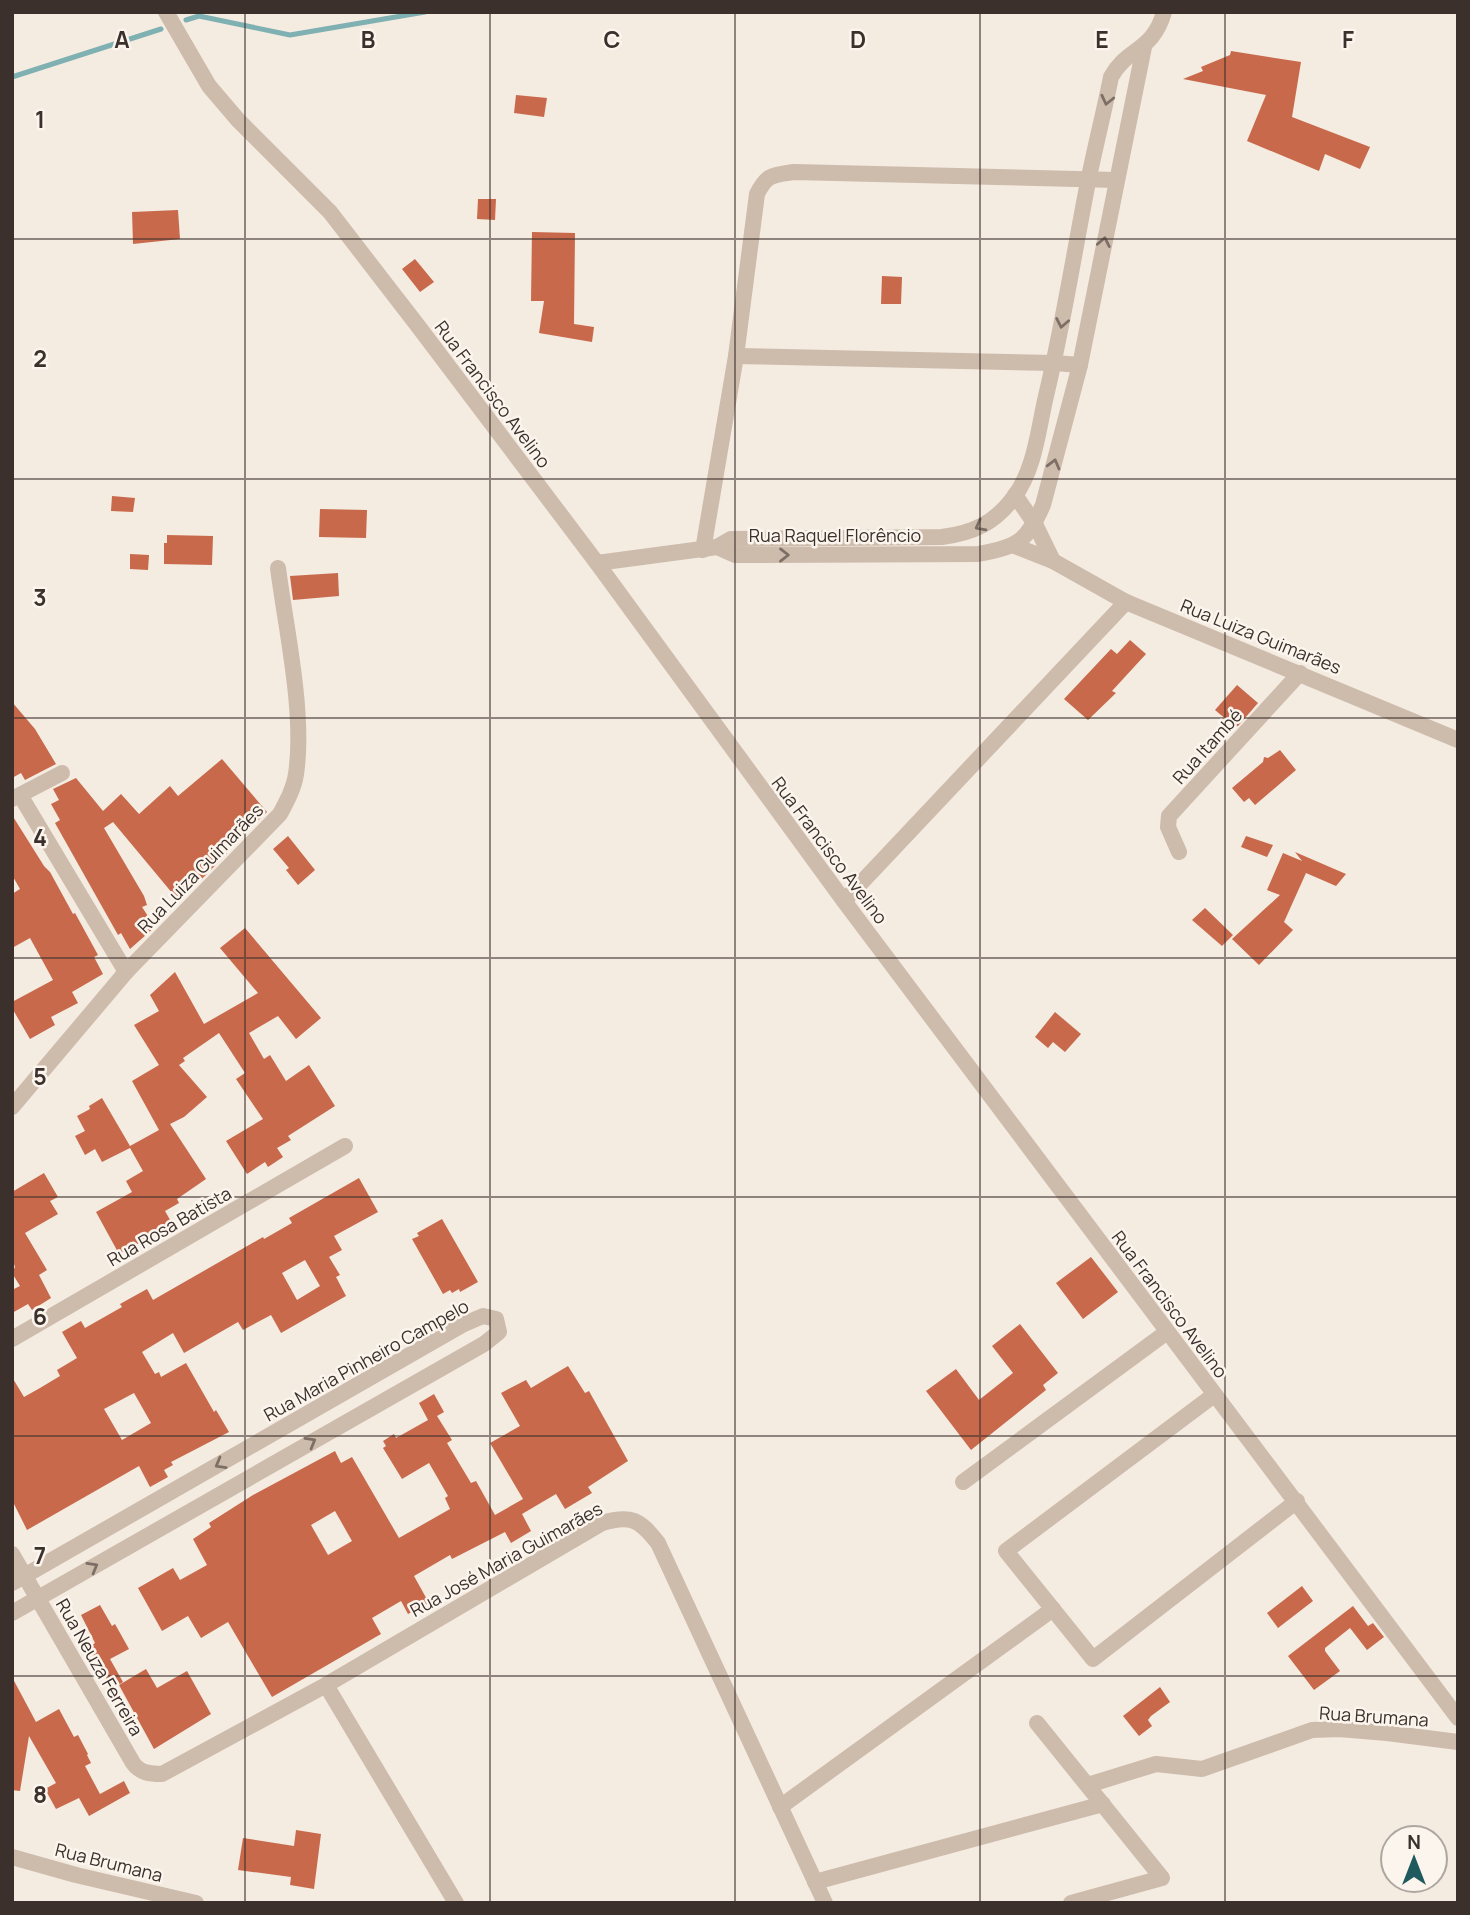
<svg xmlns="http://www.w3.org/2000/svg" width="1470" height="1915" viewBox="0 0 1470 1915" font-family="Manrope,sans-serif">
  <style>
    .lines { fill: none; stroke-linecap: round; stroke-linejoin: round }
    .stream { stroke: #7fb0b2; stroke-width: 5 }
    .building { fill: #c8694b; fill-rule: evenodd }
    .street { stroke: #cdbbac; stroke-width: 16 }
    .oneway { stroke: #7d6f65 }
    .grid { fill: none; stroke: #3b302b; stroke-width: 2; stroke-opacity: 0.55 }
    .labels { text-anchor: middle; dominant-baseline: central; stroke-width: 5; stroke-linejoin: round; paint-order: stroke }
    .street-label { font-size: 18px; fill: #3b302b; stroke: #fbf5ee }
    .grid-label { font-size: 23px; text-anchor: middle; font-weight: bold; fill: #3b302b; stroke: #fbf5ee; stroke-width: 5; stroke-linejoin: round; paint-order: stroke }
  </style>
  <rect width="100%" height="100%" fill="#f4ebe1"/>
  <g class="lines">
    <g class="stream">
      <path d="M186 20 199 16 290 35 425 12"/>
      <path d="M12 77 161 29"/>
    </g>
  </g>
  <g class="building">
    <path d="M1231 51 1301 62 1292 117 1370 147 1360 169 1325 154 1319 171 1247 141 1266 95 1183 79 1203 71 1201 67 1230 55Z"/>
    <path d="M516 95 547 98 544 117 514 113Z"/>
    <path d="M478 199H496L495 220 477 219Z"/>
    <path d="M178 210 180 239 133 244 132 212Z"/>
    <path d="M532 232 575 233 574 324 594 327 592 342 539 333 544 301H531Z"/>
    <path d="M415 259 434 282 420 292 402 269Z"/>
    <path d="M882 276 902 277 901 304H881Z"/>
    <path d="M112 496 135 498 133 512 111 511Z"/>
    <path d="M320 509 367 510 366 538 319 537Z"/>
    <path d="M167 535 213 536 212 565 164 564V543H167Z"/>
    <path d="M130 554 149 555 148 570 130 569Z"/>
    <path d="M338 573 339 596 293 600 290 576Z"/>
    <path d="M1130 640 1146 654 1112 691 1116 693 1088 720 1064 699 1111 649 1117 654Z"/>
    <path d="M1237 685 1258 703 1238 726H1234L1215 710Z"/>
    <path d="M12 702 35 729 56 764 25 780 21 773 12 778Z"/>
    <path d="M1280 750 1296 770 1255 805 1249 798 1244 802 1232 788 1263 762 1264 757 1268 758Z"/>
    <path d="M222 759 267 812 227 850 228 852 206 875 178 900 113 822 104 828 144 896 147 905 142 907 155 927 130 949 121 933 118 935 55 823 60 820 51 804 59 800 53 789 76 778 103 811 121 794 139 814 170 786 178 796Z"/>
    <path d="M12 815 44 866 50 872 73 914 75 913 98 955 94 957 103 974 72 992 78 1003 51 1017 55 1025 30 1039 12 1008V1002L53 980 30 938 12 948V894L20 889 12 875Z"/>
    <path d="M288 836 315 870 298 885 286 870 289 868 273 849Z"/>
    <path d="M1246 836 1273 845 1267 857 1241 847Z"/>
    <path d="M1295 852 1346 874 1336 886 1306 873 1284 922 1293 930 1259 965 1232 939 1280 895 1267 890 1283 853 1302 861Z"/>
    <path d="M1205 908 1233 935 1222 946 1192 920Z"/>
    <path d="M245 928 321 1018 296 1039 278 1016 249 1033 264 1059 270 1055 286 1081 309 1065 335 1106 288 1136 291 1140 277 1148 283 1157 268 1167 265 1162 247 1174 226 1141 263 1119 236 1079 245 1073 219 1033 183 1058 185 1061 179 1065 207 1097 184 1117 170 1124 206 1179 177 1199 179 1203 165 1211 173 1225 119 1254 96 1212 132 1192 126 1181 143 1171 130 1148 102 1162 95 1149 85 1155 75 1136 85 1131 77 1116 90 1109 89 1106 102 1098 130 1146 159 1130 132 1081 159 1065 134 1025 159 1011 150 995 175 972 204 1024 258 993 220 948Z"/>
    <path d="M1055 1012 1081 1034 1065 1052 1053 1042 1048 1048 1035 1037Z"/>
    <path d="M44 1173 58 1197 50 1201 58 1214 25 1233 47 1270 39 1275 51 1298 32 1310 28 1304 12 1313V1290L20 1286 12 1273 15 1267 12 1258V1192Z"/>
    <path d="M359 1178 378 1212 334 1236 342 1250 329 1257 340 1275 336 1277 346 1296 281 1333 271 1315 243 1330 238 1322 184 1353 173 1333 142 1352 155 1374 159 1372 161 1377 186 1363 214 1412 216 1410 229 1432 171 1462 173 1465 164 1470 168 1477 150 1487 139 1466 27 1530 12 1500V1377L24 1397 40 1388 60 1376 57 1370 77 1358 62 1332 81 1321 85 1328 122 1307 120 1304 147 1289 153 1300 263 1237 264 1239 292 1223 289 1218ZM305 1260 320 1286 297 1300 282 1273ZM134 1393 151 1423 122 1440 104 1409Z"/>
    <path d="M442 1219 478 1282 460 1292 459 1289 452 1293 450 1290 443 1294 412 1239 419 1236 417 1233Z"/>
    <path d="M1091 1257 1118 1292 1083 1319 1056 1283Z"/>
    <path d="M1020 1324 1058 1373 1043 1385 1046 1390 971 1450 926 1391 956 1369 979 1400 1013 1373 992 1346Z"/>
    <path d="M568 1366 585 1393 589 1391 628 1461 588 1487 592 1493 565 1509 556 1494 522 1514 531 1531 511 1543 505 1532 452 1559 450 1555 414 1576 429 1603 408 1614 401 1601 372 1618 381 1634 272 1697 228 1622 201 1638 188 1616 162 1631 138 1588 173 1568 180 1580 207 1565 193 1539 211 1527 209 1523 253 1495 335 1451 341 1463 352 1457 399 1538 450 1509 445 1498 448 1496 429 1463 402 1479 383 1448 386 1446 383 1441 394 1434 396 1438 428 1420 419 1403 434 1394 444 1412 437 1416 452 1440 447 1443 471 1483 476 1481 495 1515 523 1499 490 1443 520 1426 501 1393 526 1380 531 1388ZM335 1511 352 1541 328 1555 311 1525Z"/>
    <path d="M1302 1586 1313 1601 1278 1628 1267 1613Z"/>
    <path d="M100 1605 112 1626 115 1624 129 1649 110 1659 123 1682 112 1689 89 1647 95 1643 81 1615Z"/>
    <path d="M1353 1606 1368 1626 1373 1623 1384 1637 1367 1650 1350 1628 1325 1648V1651L1340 1671 1314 1690 1288 1656Z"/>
    <path d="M146 1669 157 1688 187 1671 211 1714 154 1749 119 1685Z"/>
    <path d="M12 1677 36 1722 59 1709 74 1737 78 1735 88 1754 87 1755 91 1763 85 1766 100 1794 124 1781 130 1793 89 1816 79 1798 56 1809 45 1789 56 1783 29 1736 20 1791 12 1790Z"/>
    <path d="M1160 1687 1170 1702 1151 1716 1148 1720 1152 1726 1139 1736 1123 1716Z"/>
    <path d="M296 1830 321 1834 314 1889 290 1885 291 1877 238 1870 243 1838 294 1846Z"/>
  </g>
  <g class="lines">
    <g class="street">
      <path d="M166 12 209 86 238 120 330 212 418 326 597 563 844 901 1458 1718"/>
      <path d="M736 356 1055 363 1080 365"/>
      <path d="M1015 495 1035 524 1053 561"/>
      <path d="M1015 546 1053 561 1126 602 1458 740"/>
      <path d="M717 547 735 555 978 554C1018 546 1026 543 1043 505L1080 365 1144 47"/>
      <path d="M703 550 736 356 757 194C767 174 773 175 794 172L1116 180"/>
      <path d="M597 563 717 547 731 539 942 537C973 533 995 523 1014 497 1035 469 1038 430 1046 396 1063 325 1074 253 1088 182 1095 147 1104 112 1111 77 1127 47 1153 52 1164 12"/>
      <path d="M20 795 126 972"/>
      <path d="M12 799 62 773"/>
      <path d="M1179 852 1168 827 1169 816 1300 673"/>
      <path d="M844 901 1126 602"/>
      <path d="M12 1107 126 972 280 814C287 801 294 788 296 774 305 713 286 630 278 568"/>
      <path d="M12 1339 345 1146"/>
      <path d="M1214 1395 1006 1551 1093 1659 1297 1501"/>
      <path d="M963 1482 1167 1332"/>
      <path d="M12 1554 133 1763C140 1773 150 1774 162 1774L326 1685 602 1523C631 1514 640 1520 658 1543L825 1903"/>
      <path d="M12 1583 462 1325 483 1316 496 1319 499 1332 484 1344 12 1613"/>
      <path d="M326 1685 456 1903"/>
      <path d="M1037 1723 1162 1878 1071 1903"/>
      <path d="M1088 1785 1156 1764 1202 1769 1312 1730 1339 1729 1387 1733 1458 1742"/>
      <path d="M780 1807 1053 1609"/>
      <path d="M12 1857 76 1875 196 1903"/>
      <path d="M815 1882 1103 1804"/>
    </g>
  </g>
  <defs><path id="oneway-chevron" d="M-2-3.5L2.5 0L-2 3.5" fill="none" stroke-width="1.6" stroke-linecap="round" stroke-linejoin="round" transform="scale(1.75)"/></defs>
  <g class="oneway">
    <use href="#oneway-chevron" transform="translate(1107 100) rotate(103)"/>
    <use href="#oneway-chevron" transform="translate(1104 242) rotate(-79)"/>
    <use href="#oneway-chevron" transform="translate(1062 323) rotate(101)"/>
    <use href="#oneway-chevron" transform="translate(1054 464) rotate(-75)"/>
    <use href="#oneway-chevron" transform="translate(980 526) rotate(152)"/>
    <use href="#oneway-chevron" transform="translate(784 555)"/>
    <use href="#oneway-chevron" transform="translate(311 1442) rotate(-30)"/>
    <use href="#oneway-chevron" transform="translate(220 1464) rotate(150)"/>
    <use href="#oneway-chevron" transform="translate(93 1567) rotate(-30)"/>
  </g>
  <path class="grid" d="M245 12V1903M490 12V1903M735 12V1903M980 12V1903M1225 12V1903M12 239H1458M12 479H1458M12 718H1458M12 958H1458M12 1197H1458M12 1436H1458M12 1676H1458"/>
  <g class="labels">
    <g class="street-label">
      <text transform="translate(493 394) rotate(53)">Rua Francisco Avelino</text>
      <text x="835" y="535">Rua Raquel Florêncio</text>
      <text transform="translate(1261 636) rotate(22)">Rua Luiza Guimarães</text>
      <text transform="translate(1207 746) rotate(-48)">Rua Itambé</text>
      <text transform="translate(830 850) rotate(53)">Rua Francisco Avelino</text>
      <text transform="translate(200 868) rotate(-46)">Rua Luiza Guimarães</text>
      <text transform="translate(169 1226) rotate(-30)">Rua Rosa Batista</text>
      <text transform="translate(1170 1304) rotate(53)">Rua Francisco Avelino</text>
      <text transform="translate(366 1360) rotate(-29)">Rua Maria Pinheiro Campelo</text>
      <text transform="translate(506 1559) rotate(-29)">Rua José Maria Guimarães</text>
      <text transform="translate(100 1667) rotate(60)">Rua Neuza Ferreira</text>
      <text transform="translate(1374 1716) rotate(4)">Rua Brumana</text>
      <text transform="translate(109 1862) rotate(14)">Rua Brumana</text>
    </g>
  </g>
  <g class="grid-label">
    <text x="122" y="48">A</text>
    <text x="368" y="48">B</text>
    <text x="612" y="48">C</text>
    <text x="858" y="48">D</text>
    <text x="1102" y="48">E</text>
    <text x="1348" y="48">F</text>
    <text x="40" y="128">1</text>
    <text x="40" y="367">2</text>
    <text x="40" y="606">3</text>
    <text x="40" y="846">4</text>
    <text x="40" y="1085">5</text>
    <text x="40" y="1325">6</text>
    <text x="40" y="1564">7</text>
    <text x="40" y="1803">8</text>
  </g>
  <rect width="1470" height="1915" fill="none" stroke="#3b302b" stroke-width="28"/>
  <g transform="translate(1414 1859)"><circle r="33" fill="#fbf5ee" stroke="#aea6a0" stroke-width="2"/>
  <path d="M0-5L12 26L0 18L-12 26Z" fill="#1f5a5e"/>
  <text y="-10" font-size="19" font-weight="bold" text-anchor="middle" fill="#3b302b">N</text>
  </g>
</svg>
